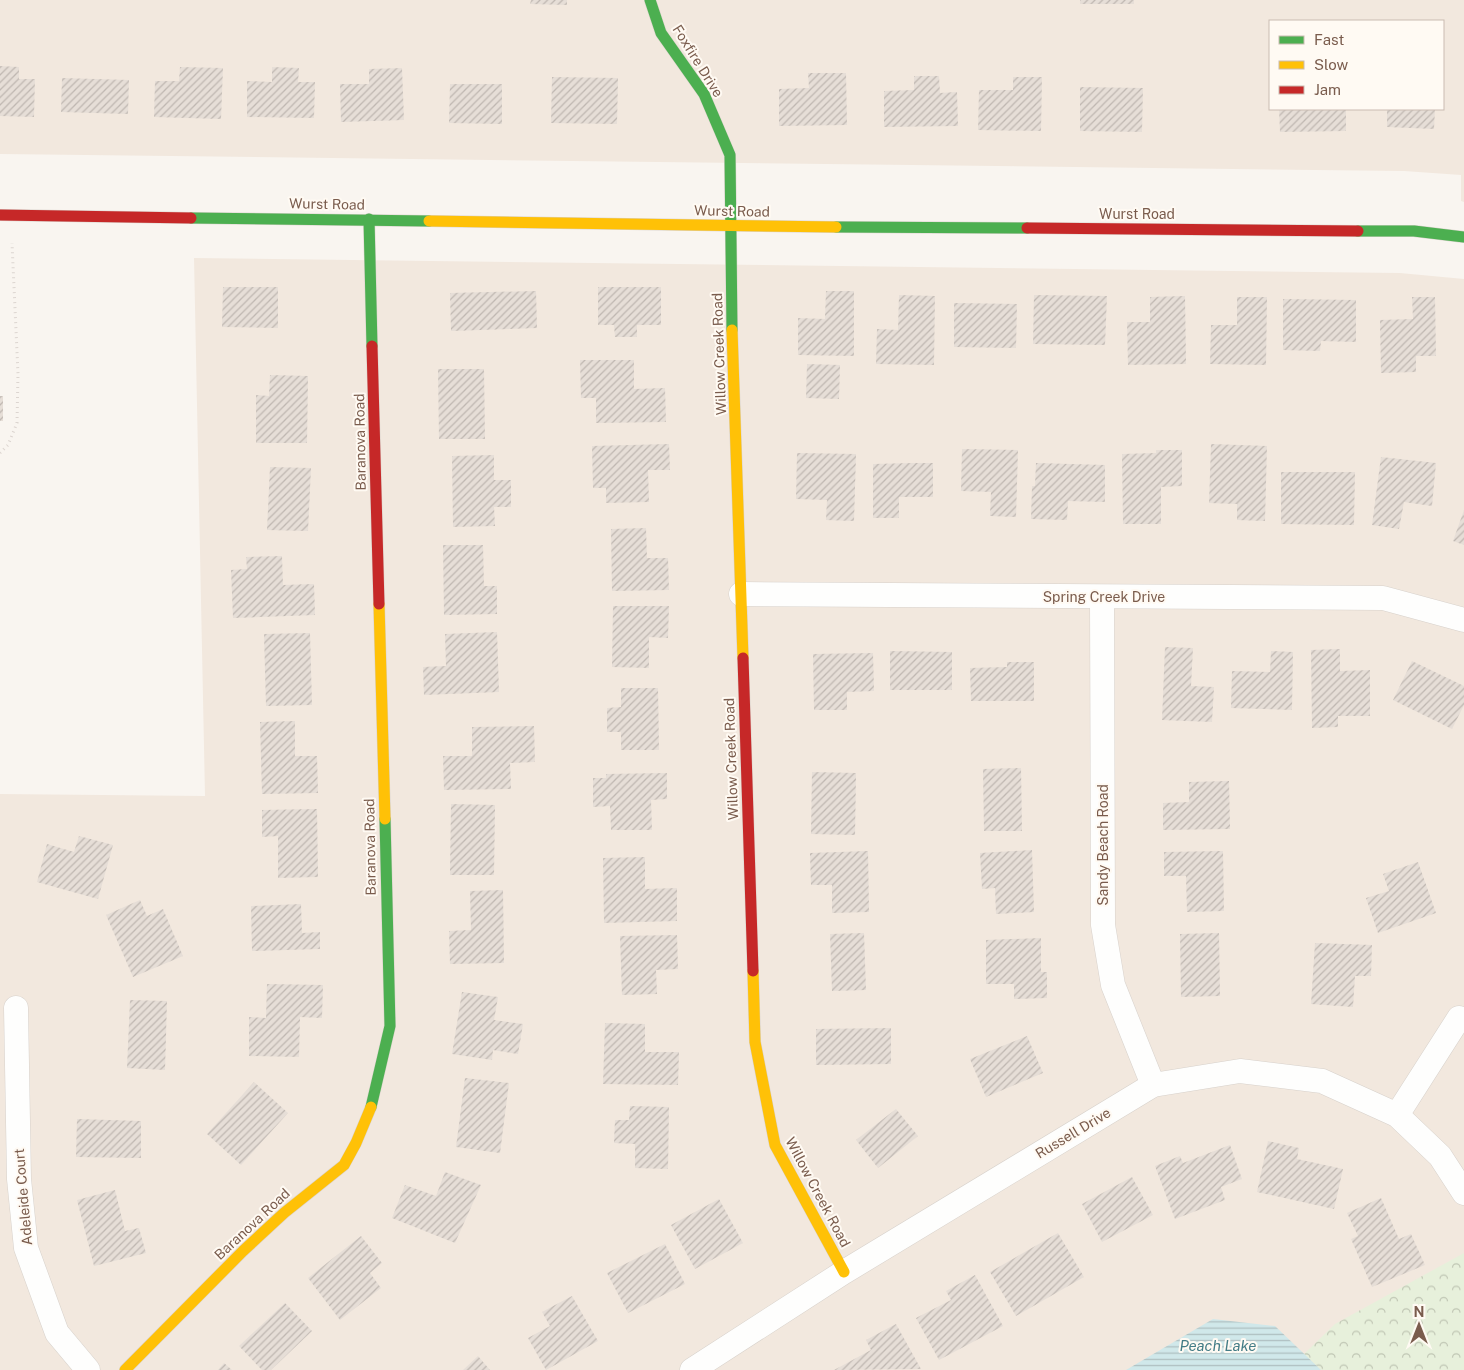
<svg xmlns="http://www.w3.org/2000/svg" width="1464" height="1370" viewBox="0 0 1464 1370" font-family="'Public Sans',sans-serif">
<defs>
<pattern id="park-crowns" width="20" height="18" patternUnits="userSpaceOnUse" patternTransform="scale(1.25)"><rect width="20" height="18" fill="#e7f0db"/><path d="M2 6a3 3 0 1 1 6 0M12 15a3 3 0 1 1 6 0" fill="none" stroke="#c0c6b4"/></pattern>
<pattern id="water-rules" width="6" height="5" patternUnits="userSpaceOnUse" patternTransform="scale(1.25)"><rect width="6" height="5" fill="#d0e8ea"/><path d="M0 2.5h6" fill="none" stroke="#aebfc0"/></pattern>
<pattern id="building-hatch" width="6" height="6" patternUnits="userSpaceOnUse" patternTransform="scale(1.25)"><rect width="6" height="6" fill="#e6ded7"/><path d="M-1 1l2-2M0 6l6-6M5 7l2-2" fill="none" stroke="#bfb7b1"/></pattern>
</defs>
<rect width="100%" height="100%" fill="#f9f5f0"/>
<g fill="#f2e8de" fill-rule="evenodd">
<path d="M0,0h1464v202l-3,-1v-26l-57,-4 -1404,-17zM1270,21h173v88h-173z"/>
<path d="M194,258l1206,15 64,6v1091h-1464v-576l205,2z"/>
</g>
<path fill="url(#park-crowns)" d="M1464,1253v117h-143l-17,-16 31,-30z"/>
<path fill="url(#water-rules)" d="M1213,1319l62,7 46,44h-195z"/>
<g fill="url(#building-hatch)">
<path d="M531,0h36v5l-37,-1z"/>
<rect x="1080" y="0" width="54" height="4"/>
<path d="M0,66l19,1v12h16l-1,38 -34,-1z"/>
<path d="M180,67l43,1 -2,51 -67,-2 1,-36h24z"/>
<path d="M272,67l27,1 -1,14h17l-1,36 -67,-1v-36l25,1z"/>
<path d="M402,68l2,52 -63,2 -1,-38h29v-15z"/>
<path d="M808,73h38l1,52 -68,1v-37l30,-1z"/>
<path d="M914,76h25l1,17 17,-1 1,34 -74,1v-36l30,-1z"/>
<path d="M552,77l66,1 -1,46 -66,-1z"/>
<path d="M1013,77h29l-1,54 -63,-1 1,-40h34z"/>
<path d="M62,78l67,2 -1,34 -67,-2z"/>
<path d="M450,84h52v40l-53,-1z"/>
<path d="M1080,87l63,1 -1,44 -62,-1z"/>
<path d="M1279,109h67v22l-66,1z"/>
<path d="M1387,109h48l-1,20 -47,-2z"/>
<path d="M223,287h55v41l-56,-1z"/>
<path d="M598,287h63v38h-24v12h-22l-1,-12h-16z"/>
<path d="M536,291l1,37 -86,3 -1,-38z"/>
<path d="M826,291h28v65l-56,-1v-37l27,1z"/>
<path d="M899,295l36,1 -1,69 -58,-1 1,-35 21,1z"/>
<path d="M1034,295l73,1 -2,49 -72,-1z"/>
<path d="M1185,296l1,68 -58,1 -1,-43h23v-25z"/>
<path d="M1237,297h30l-1,68 -56,-1 1,-39h26z"/>
<path d="M1412,297h23l1,59h-20v16l-35,1 -1,-53 33,-1z"/>
<path d="M1283,299l73,1v42l-35,-1 -1,10 -37,-1z"/>
<path d="M954,303l63,1 -1,44 -62,-1z"/>
<path d="M580,360h54v29l31,-1 1,34 -70,1v-25h-15z"/>
<path d="M807,364l33,1 -1,34 -33,-1z"/>
<path d="M438,369h46l1,70h-46z"/>
<path d="M270,375l38,1 -1,67h-51v-48l13,1z"/>
<rect x="0" y="396" width="3" height="25"/>
<path d="M669,444l1,26h-22l1,32 -43,1v-15h-13l-1,-42z"/>
<path d="M1211,444l56,2 -2,75 -28,-1v-16l-28,-1z"/>
<path d="M962,449l56,1 -2,67 -26,-1 1,-24 -30,-1z"/>
<path d="M1156,450h26v36l-21,1v37h-38l-1,-70 34,-1z"/>
<path d="M797,453l59,1 -2,67 -28,-1 1,-20 -31,-1z"/>
<path d="M494,455v25h17v27h-17l1,19 -42,1 -1,-71z"/>
<path d="M1381,457l55,6 -4,43 -28,-4 -5,27 -27,-4z"/>
<path d="M912,463h21v34h-34v21h-26v-54z"/>
<path d="M1036,463l69,2v37l-37,-1 -1,19 -36,-1 1,-33h3z"/>
<path d="M270,467l41,1 -3,63 -41,-1z"/>
<path d="M1281,472h74l-1,53 -73,-1z"/>
<path d="M1464,510v35l-11,-4z"/>
<path d="M646,528l1,30h21l1,32 -57,1 -1,-62z"/>
<path d="M443,545h40l1,41h13v28l-53,1z"/>
<path d="M282,556l1,29 31,-1 1,31 -82,3 -2,-48 16,-1 -1,-12z"/>
<path d="M613,606h56l-1,32 -19,-1v31l-37,-1z"/>
<path d="M497,632l2,60 -75,3 -1,-28 23,-1 -1,-32z"/>
<path d="M310,633l2,72 -46,1 -2,-72z"/>
<path d="M1165,647l28,1 -2,38 23,1 -2,35 -50,-2z"/>
<path d="M1340,649v22l30,-1v46h-32v11l-26,1 -1,-78z"/>
<path d="M890,651l62,1v38h-62z"/>
<path d="M1271,651l22,1 -1,58 -61,-2 1,-37 38,1z"/>
<path d="M873,653l1,38 -27,1v18h-33l-1,-56z"/>
<path d="M1412,661l52,25v19l-12,24 -59,-29z"/>
<path d="M1007,662h27v39h-63l-1,-33 37,-1z"/>
<path d="M621,688h37l1,62h-38v-18h-14v-24l14,-1z"/>
<path d="M295,721v35h22l1,37 -56,1 -2,-72z"/>
<path d="M534,726l1,36 -25,1 1,26 -67,1 -1,-34h29v-29z"/>
<path d="M1021,768l1,63h-38l-1,-62z"/>
<path d="M812,772l44,1 -1,62 -44,-1z"/>
<path d="M667,773v26l-16,1 1,30h-41l-1,-24 -17,1v-29h13v-4z"/>
<path d="M1229,781l1,48 -67,1v-27l26,-1v-20z"/>
<path d="M451,804l44,1 -1,70h-44z"/>
<path d="M317,809l1,68 -40,1v-42l-16,1v-27z"/>
<path d="M79,836l34,9 -15,54 -61,-17 10,-38 27,8z"/>
<path d="M1032,850l2,62 -38,2 -1,-26 -13,1 -2,-36z"/>
<path d="M868,851l1,61 -37,1v-28h-21l-1,-32z"/>
<path d="M1223,851l1,60 -37,1 -1,-36h-22v-24z"/>
<path d="M645,857v32l32,-1v33l-73,2 -1,-65z"/>
<path d="M1418,862l18,51 -58,20 -12,-35 23,-7 -6,-17z"/>
<path d="M503,890l1,73 -54,1 -1,-33 22,-1 -1,-39z"/>
<path d="M140,900l7,16 16,-7 20,47 -50,21 -27,-62z"/>
<path d="M301,904l1,29 18,-1v17l-68,2 -1,-45z"/>
<path d="M864,933l2,57 -34,1 -2,-57z"/>
<path d="M1219,933l1,63 -39,1 -1,-63z"/>
<path d="M677,935l1,34 -22,1 1,24 -35,1 -2,-59z"/>
<path d="M1041,938v34h6v26l-33,1v-15h-28v-44z"/>
<path d="M1315,943l57,2 -1,31h-16l-2,31 -42,-3z"/>
<path d="M267,984l56,1 -1,33 -22,-1 -1,40 -50,-1v-39l17,1z"/>
<path d="M462,992l36,5 -4,23 29,4 -5,30 -25,-4 -1,10 -40,-6z"/>
<path d="M130,1000l37,1 -2,69 -38,-2z"/>
<path d="M605,1023l40,1v28h34l-1,33 -75,-1z"/>
<path d="M891,1028v36l-75,1v-36z"/>
<path d="M1027,1036l16,37 -57,24 -16,-38z"/>
<path d="M465,1078l44,5 -9,70 -44,-6z"/>
<path d="M254,1082l34,31 -47,52 -34,-31z"/>
<path d="M630,1106l39,1 -1,62 -33,-1v-24l-21,-1 1,-23h14z"/>
<path d="M896,1109l22,27 -40,32 -22,-28z"/>
<path d="M77,1119l64,2v37l-65,-1z"/>
<path d="M1268,1141l31,7 -2,11 46,10 -9,40 -77,-17z"/>
<path d="M1230,1145l12,34 -21,8 4,13 -50,19 -20,-53 25,-10 3,7z"/>
<path d="M445,1172l36,13 -26,58 -63,-25 13,-33 31,11z"/>
<path d="M1132,1177l21,38 -51,27 -20,-38z"/>
<path d="M115,1190l10,41 14,-3 7,25 -52,13 -17,-66z"/>
<path d="M1381,1198l18,41 12,-5 14,31 -53,22 -21,-48 7,-3 -11,-23z"/>
<path d="M719,1199l24,44 -48,26 -24,-44z"/>
<path d="M1058,1233l26,44 -68,39 -26,-44z"/>
<path d="M361,1236l21,27 -12,10 11,15 -41,32 -32,-42z"/>
<path d="M665,1244l20,40 -57,29 -21,-40z"/>
<path d="M975,1275l28,51 -64,34 -23,-42 35,-18 -5,-9z"/>
<path d="M572,1296l26,45 -52,29 -18,-32 22,-12 -8,-14z"/>
<path d="M285,1303l27,28 -41,39h-9l-23,-24z"/>
<path d="M896,1324l25,45 -87,1 37,-20 -5,-10z"/>
<path d="M478,1356l12,14h-27z"/>
<path d="M224,1363l8,7h-14z"/>
</g>
<g fill="none" stroke-linecap="round" stroke-linejoin="round">
<defs>
<g id="street">
<path d="M741,594l642,4 81,22"/>
<path d="M1102,597l1,328 10,60 40,100"/>
<path d="M16,1008l3,171 7,69 31,85 31,37"/>
<path d="M1397,1115l62,-97"/>
<path d="M692,1370l152,-98 309,-187 87,-14 82,10 75,34 43,41 24,37"/>
</g>
<g id="fast">
<path d="M650,0l11,33 43,61 26,61 2,175"/>
<path d="M191,218l238,3"/>
<path d="M369,219l3,127"/>
<path d="M836,227l191,1"/>
<path d="M1358,231h56l50,6"/>
<path d="M371,1107l19,-81 -5,-207"/>
</g>
<g id="slow">
<path d="M429,221l407,6"/>
<path d="M732,330l11,328"/>
<path d="M379,604l6,215"/>
<path d="M753,971l2,71 20,103 69,127"/>
<path d="M125,1370l118,-119 41,-38 60,-48 12,-22 15,-36"/>
</g>
<g id="jam">
<path d="M0,215l191,3"/>
<path d="M1027,228l331,3"/>
<path d="M372,346l7,258"/>
<path d="M743,658l10,313"/>
</g>
</defs>
<use href="#street" stroke="#d7d1cb" stroke-width="25"/>
<use href="#fast" stroke="#d9d2cb" stroke-width="12"/>
<use href="#slow" stroke="#d9d2cb" stroke-width="12"/>
<use href="#jam" stroke="#d9d2cb" stroke-width="12"/>
<path stroke="#dcd5d0" stroke-width="3" stroke-dasharray="1 4" stroke-linecap="butt" d="M0,453l8,-8 9,-22 1,-49 -6,-131"/>
<use href="#street" stroke="#fefefd" stroke-width="24"/>
<use href="#fast" stroke="#4caf50" stroke-width="11"/>
<use href="#slow" stroke="#ffc107" stroke-width="11"/>
<use href="#jam" stroke="#c62828" stroke-width="11"/>
</g>
<g text-anchor="middle" dominant-baseline="central" stroke-width="4" stroke-linejoin="round" paint-order="stroke">
<g font-size="14" fill="#7a5c4d" stroke="#fffaf3">
<text transform="translate(698 61) rotate(58)">Foxfire Drive</text>
<text transform="translate(327 204) rotate(1)">Wurst Road</text>
<text transform="translate(732 211) rotate(1)">Wurst Road</text>
<text x="1137" y="214">Wurst Road</text>
<text transform="translate(719 354) rotate(-92)">Willow Creek Road</text>
<text transform="translate(360 442) rotate(-91)">Baranova Road</text>
<text x="1104" y="597">Spring Creek Drive</text>
<text transform="translate(731 759) rotate(-92)">Willow Creek Road</text>
<text transform="translate(1103 845) rotate(-90)">Sandy Beach Road</text>
<text transform="translate(370 847) rotate(-91)">Baranova Road</text>
<text transform="translate(1073 1133) rotate(-31)">Russell Drive</text>
<text transform="translate(818 1192) rotate(62)">Willow Creek Road</text>
<text transform="translate(23 1197) rotate(-95)">Adeleide Court</text>
<text transform="translate(252 1224) rotate(-43)">Baranova Road</text>
</g>
<g font-size="15" font-style="italic" fill="#437c86" stroke="#fffaf3">
<text x="1218" y="1345">Peach Lake</text>
</g>
</g>
<rect x="1269" y="20" width="175" height="90" fill="#fffaf3" stroke="#cabbb1"/>
<rect x="1279" y="36" width="25" height="8" fill="#4caf50" stroke="#cabbb1"/>
<text x="1314" y="45" font-size="15" fill="#7a5c4d">Fast</text>
<rect x="1279" y="61" width="25" height="8" fill="#ffc107" stroke="#cabbb1"/>
<text x="1314" y="70" font-size="15" fill="#7a5c4d">Slow</text>
<rect x="1279" y="86" width="25" height="8" fill="#c62828" stroke="#cabbb1"/>
<text x="1314" y="95" font-size="15" fill="#7a5c4d">Jam</text>
<g transform="translate(1419 1325)" stroke="#fffaf3" stroke-width="4" paint-order="stroke">
<path d="M0-4L9 19L0 12L-9 19Z" fill="#7a5c4d"/>
<text y="-8" font-size="14" font-weight="bold" text-anchor="middle" fill="#7a5c4d">N</text>
</g>
</svg>
